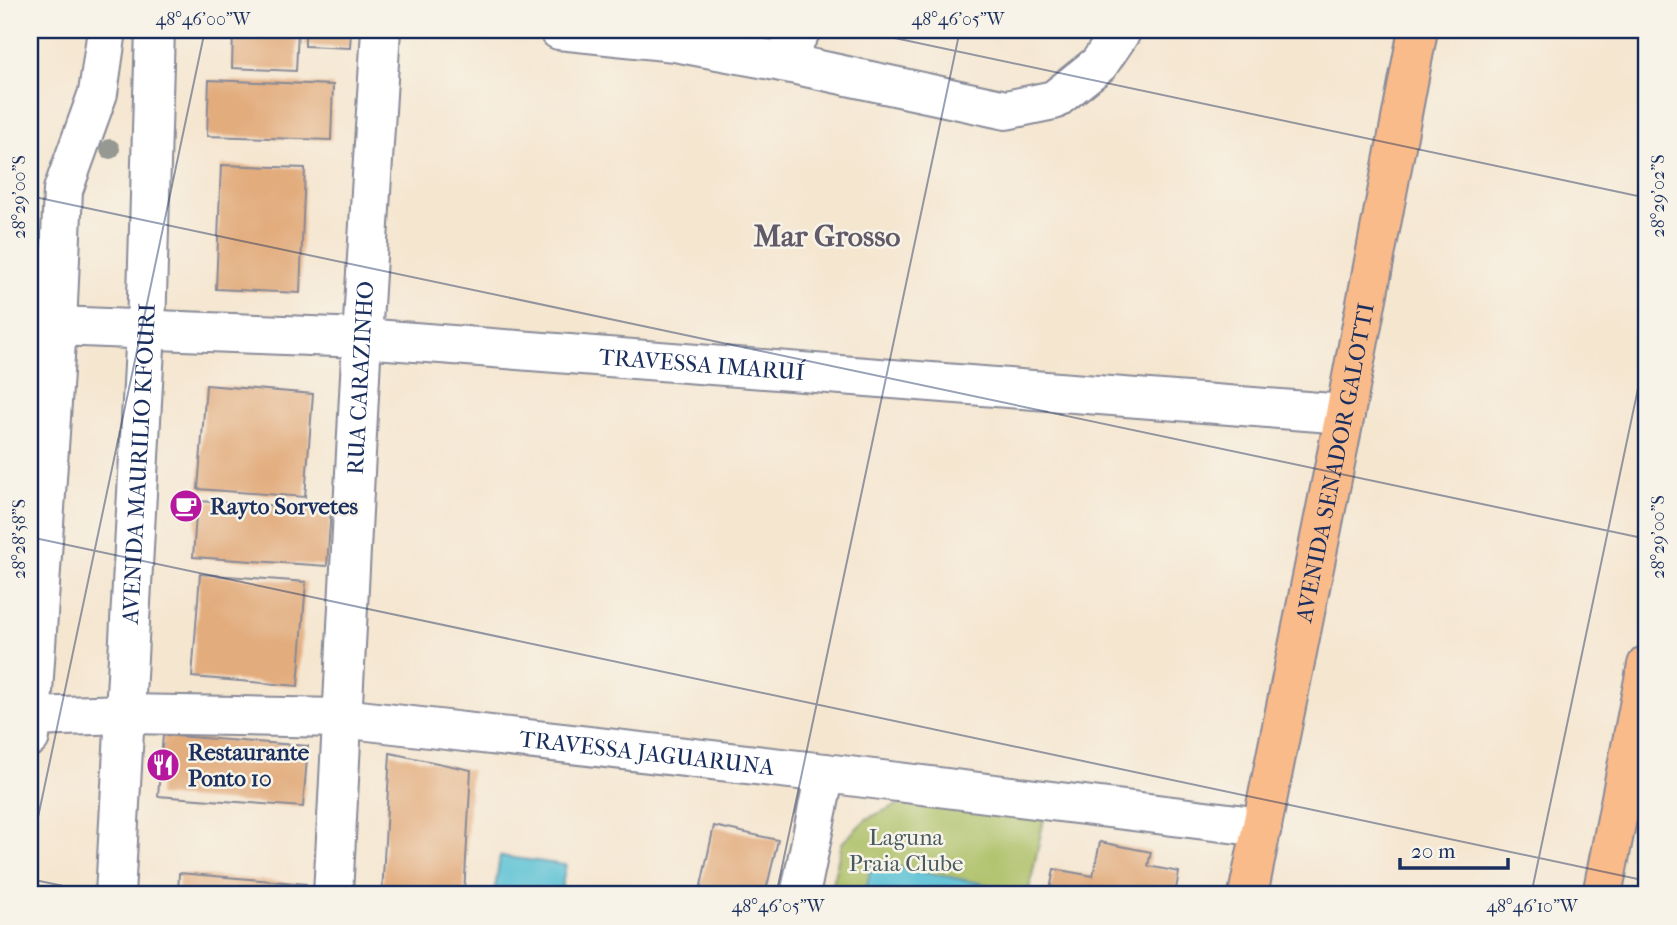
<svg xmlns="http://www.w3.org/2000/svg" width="1677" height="925" viewBox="0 0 1677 925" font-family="'IM FELL French Canon',serif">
<rect width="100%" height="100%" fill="#f7f3e8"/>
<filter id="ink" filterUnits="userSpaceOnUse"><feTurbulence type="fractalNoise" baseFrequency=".0143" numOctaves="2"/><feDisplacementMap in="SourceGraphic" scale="14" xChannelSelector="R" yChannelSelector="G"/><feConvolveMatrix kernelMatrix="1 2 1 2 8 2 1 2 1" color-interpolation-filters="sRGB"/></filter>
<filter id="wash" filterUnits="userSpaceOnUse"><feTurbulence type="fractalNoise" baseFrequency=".00686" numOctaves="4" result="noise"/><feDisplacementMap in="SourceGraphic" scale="28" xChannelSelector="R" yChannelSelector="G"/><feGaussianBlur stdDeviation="1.57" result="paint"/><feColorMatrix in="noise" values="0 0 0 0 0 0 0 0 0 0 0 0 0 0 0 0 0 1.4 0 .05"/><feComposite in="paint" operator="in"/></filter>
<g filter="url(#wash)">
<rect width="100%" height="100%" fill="#f5e6d0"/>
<path fill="#a9bd61" stroke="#627660" stroke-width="2" d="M899,804l145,15 -16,76h-198l12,-52 24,-24z"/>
<g fill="#57c0d4" stroke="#397899" stroke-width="2">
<path d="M500,856l66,9 -6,30h-66z"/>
<path d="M872,862l128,25 -2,8h-133z"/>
</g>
<g id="blocks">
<g fill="#e2ac7d">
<path d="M233,30h65l-2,41 -64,-3z"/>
<path d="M305,30h46l-1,18 -45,-2z"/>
<path d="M209,80l124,5 -2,55 -124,-4z"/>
<path d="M221,165l84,3 -5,125 -84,-4z"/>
<path d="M206,385l107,9 -8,103 -107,-8z"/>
<path d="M197,501l134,8 -4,57 -134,-9z"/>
<path d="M200,574l106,8 -8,104 -106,-9z"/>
<path d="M163,735l145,11 -5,61 -145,-11z"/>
<path d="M390,753l81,17 -7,125h-82z"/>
<path d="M714,826l64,14 -13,55h-66z"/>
<path d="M1100,842l51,10 -3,14 31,6 -4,23h-126l5,-26 39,7z"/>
<path d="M179,873l127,11v11h-128z"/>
</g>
</g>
</g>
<g filter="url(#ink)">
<use href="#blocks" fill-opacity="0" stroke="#888a97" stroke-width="2"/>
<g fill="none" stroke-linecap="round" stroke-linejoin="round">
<defs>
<g id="minor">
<path d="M559,30l116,12 107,20 224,48 48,-10 45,-36 23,-34"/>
<path d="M782,62l19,-32"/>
<path id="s1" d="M57,326l305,12 983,76"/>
<path id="s2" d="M31,717l95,-3 216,4 483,55 437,54"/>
<path d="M30,737l27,-411 6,-136 35,-97 9,-63"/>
<path id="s3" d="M115,895l31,-566 9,-299"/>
<path id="s4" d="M333,895l29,-557 19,-308"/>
<path d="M800,895l25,-122"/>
</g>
<g id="major">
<path id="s5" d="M1248,895l97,-481 73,-384"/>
<path d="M1602,895l45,-230"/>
</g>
</defs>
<use href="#minor" stroke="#888a97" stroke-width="42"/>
<use href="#major" stroke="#888a97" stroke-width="42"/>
<use href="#minor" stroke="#fff" stroke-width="38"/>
<use href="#major" stroke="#fabb8b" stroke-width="38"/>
</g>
<circle fill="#959992" cx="110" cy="149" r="10"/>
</g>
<path fill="none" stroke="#1b2f5e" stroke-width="2" stroke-opacity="0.45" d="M857,30l790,168M30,196l1617,343M30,537l1617,344M30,855l175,-825M30,879l77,16M776,895l184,-865M1531,895l116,-549"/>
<defs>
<symbol id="cafe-disc" viewBox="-11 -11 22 22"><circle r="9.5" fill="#b5179e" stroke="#f7f3e8"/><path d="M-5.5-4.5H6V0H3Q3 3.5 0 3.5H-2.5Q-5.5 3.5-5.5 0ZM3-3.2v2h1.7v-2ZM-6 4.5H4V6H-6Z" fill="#fff"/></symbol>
<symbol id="restaurant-disc" viewBox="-11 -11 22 22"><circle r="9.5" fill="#b5179e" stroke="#f7f3e8"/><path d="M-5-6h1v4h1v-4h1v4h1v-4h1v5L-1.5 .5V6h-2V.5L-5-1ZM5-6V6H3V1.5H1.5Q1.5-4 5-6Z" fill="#fff"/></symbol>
</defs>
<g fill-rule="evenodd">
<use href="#cafe-disc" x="167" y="487" width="38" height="38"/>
<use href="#restaurant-disc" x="144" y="746" width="38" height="38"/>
</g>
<g text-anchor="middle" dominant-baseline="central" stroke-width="5" stroke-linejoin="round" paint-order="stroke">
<g font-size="23" fill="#1b2f5e" stroke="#f7f3e8">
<text stroke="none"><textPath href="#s1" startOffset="646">TRAVESSA IMARUÍ</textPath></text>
<text stroke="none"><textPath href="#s4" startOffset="518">RUA CARAZINHO</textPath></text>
<text stroke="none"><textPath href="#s3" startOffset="432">AVENIDA MAURILIO KFOURI</textPath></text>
<text stroke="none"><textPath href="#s5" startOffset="441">AVENIDA SENADOR GALOTTI</textPath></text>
<text stroke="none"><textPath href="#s2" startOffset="618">TRAVESSA JAGUARUNA</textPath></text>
</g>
<g font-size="23" font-weight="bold" fill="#1b2f5e" stroke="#f7f3e8" text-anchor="start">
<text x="210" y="506">Rayto Sorvetes</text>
<text x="188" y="752">Restaurante<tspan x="188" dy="26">Ponto 10</tspan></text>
</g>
<g font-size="23" fill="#465a5f" stroke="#f7f3e8">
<text x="906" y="837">Laguna<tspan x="906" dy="26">Praia Clube</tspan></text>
</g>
<g font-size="30" font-weight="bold" fill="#615b69" stroke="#f7f3e8">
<text x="827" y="236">Mar Grosso</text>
</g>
</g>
<rect width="1677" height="925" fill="none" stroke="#f7f3e8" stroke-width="77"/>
<path d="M1400 858v10h108v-10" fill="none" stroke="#1b2f5e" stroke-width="3.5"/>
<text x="1411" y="858" font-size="21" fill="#1b2f5e" stroke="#f7f3e8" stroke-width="5" paint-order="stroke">20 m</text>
<rect x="38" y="38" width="1600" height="848" fill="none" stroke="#1b2f5e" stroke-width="2.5"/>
<g font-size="18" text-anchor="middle" fill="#1b2f5e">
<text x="203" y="25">48°46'00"W</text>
<text x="958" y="25">48°46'05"W</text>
<text transform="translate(1658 196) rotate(-90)" y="6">28°29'02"S</text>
<text transform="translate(19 197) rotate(-90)" y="6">28°29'00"S</text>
<text transform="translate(1658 537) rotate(-90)" y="6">28°29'00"S</text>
<text transform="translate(19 539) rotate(-90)" y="6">28°28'58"S</text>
<text x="778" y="912">48°46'05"W</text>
<text x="1532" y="912">48°46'10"W</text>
</g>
</svg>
